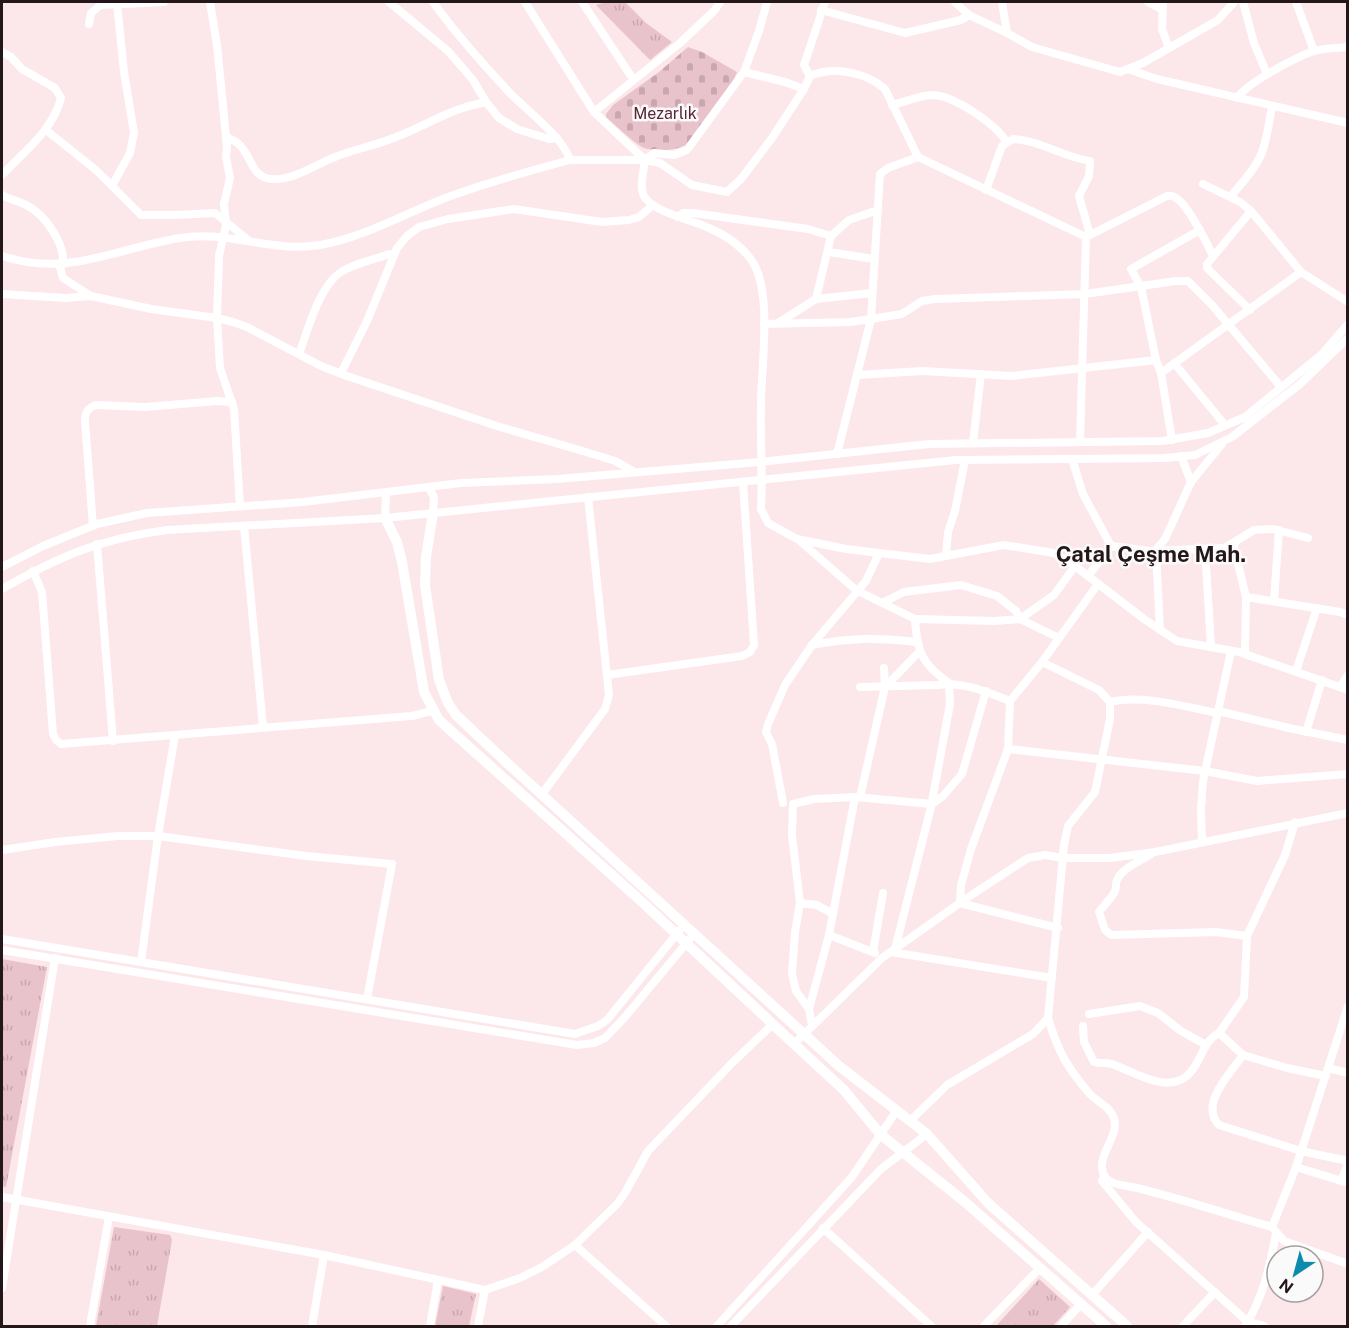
<svg xmlns="http://www.w3.org/2000/svg" width="1349" height="1328" viewBox="0 0 1349 1328" font-family="'Public Sans',sans-serif">
<defs>
<pattern id="grass-tufts" width="24" height="20" patternUnits="userSpaceOnUse" patternTransform="scale(1.5)"><rect width="24" height="20" fill="#e9c3cc"/><path d="M3 7l-1-3M5 7V3M7 7l1-3M15 17l-1-3M17 17v-4M19 17l1-3" fill="none" stroke="#c8a7af"/></pattern>
<pattern id="cemetery-stones" width="16" height="16" patternUnits="userSpaceOnUse" patternTransform="scale(1.5)"><rect width="16" height="16" fill="#e9c3cc"/><path d="M2 7V4a2 2 0 0 1 4 0v3zM10 15v-3a2 2 0 0 1 4 0v3z" fill="#c8a7af"/></pattern>
</defs>
<rect width="100%" height="100%" fill="#fce7eb"/>
<g fill="url(#grass-tufts)">
<path d="M606,2h19l21,21 26,19 -22,18 -54,-55z"/>
<path d="M2,959l45,8 -41,220 -4,-1z"/>
<path d="M114,1227l56,8 2,5 -15,86h-61z"/>
<path d="M1039,1279l31,28 -17,19h-57z"/>
<path d="M443,1286l33,8 -7,32h-34z"/>
</g>
<path fill="url(#cemetery-stones)" d="M688,47l14,5 35,20 -4,9 -47,64c-12,6 -30,7 -42,3 -9,-4 -30,-24 -38,-31v-3l7,-9 46,-33z"/>
<g fill="none" stroke-linecap="round" stroke-linejoin="round">
<g stroke="#fff" stroke-width="8">
<path d="M210,2l7,43 10,102 -1,10 4,21 -6,26 2,21 -7,31 -2,62 3,50 14,41 6,97"/>
<path d="M389,2l59,49 25,29 13,22 13,16 18,11 32,10 8,-1"/>
<path d="M433,2c22,31 49,61 75,89 17,18 56,47 62,69h75"/>
<path d="M525,2l69,110"/>
<path d="M582,2l51,77"/>
<path d="M720,2l-5,8 -35,33 -86,69 51,48c-1,10 -6,27 -1,36 8,16 49,24 65,32 16,7 33,18 43,33 21,31 9,106 9,144 -1,35 2,69 0,104l7,14 29,16 49,10 84,10 74,-14 50,8 21,13 69,53 33,22 62,11 109,38"/>
<path d="M767,2l-8,29 -15,41 -57,78 -13,5 -20,-2 -9,7 15,3 32,22 35,7 14,-13 31,-41 32,-49 6,-13c23,-10 56,-4 75,13l33,68"/>
<path d="M955,2l14,13 38,18 25,14 88,25 23,-9 75,-43 16,-18"/>
<path d="M1002,2l5,31"/>
<path d="M1148,2l13,7"/>
<path d="M1163,2l-1,27 7,19"/>
<path d="M1243,2l11,41 13,31"/>
<path d="M1296,2l18,49"/>
<path d="M821,10l84,23 56,-13 8,-5"/>
<path d="M89,24l2,-11 10,-8 63,-3"/>
<path d="M2,52l9,5 11,12 33,19 6,10c-8,32 -37,54 -59,77"/>
<path d="M1128,69l29,10 191,44"/>
<path d="M744,72l41,10 19,7"/>
<path d="M810,76l-6,-11 21,-63"/>
<path d="M1237,98c10,-15 59,-41 77,-47 10,-3 23,-3 34,-4"/>
<path d="M892,105c13,-3 28,-10 41,-10 22,1 62,29 73,46"/>
<path d="M46,130l50,40 45,45h33l41,-2 32,26"/>
<path d="M226,137c26,8 21,35 40,41 23,6 48,-13 69,-21 20,-8 42,-12 61,-20 34,-13 52,-28 90,-35"/>
<path d="M1203,184l37,18 11,9 50,61 47,30"/>
<path d="M112,186l18,-33 4,-20 -10,-61 -7,-69"/>
<path d="M986,190l16,-44 11,-7c26,1 50,18 77,22l-1,15 -10,20 11,39"/>
<path d="M2,195c8,5 18,6 26,11 18,10 37,38 35,58"/>
<path d="M1231,196c10,-12 22,-24 29,-39 7,-15 9,-34 12,-51"/>
<path d="M678,217l5,-4h10l115,16 23,7"/>
<path d="M1086,237l81,-41c4,0 6,-1 9,2 12,7 31,45 37,58"/>
<path d="M829,252l45,7"/>
<path d="M2,256c67,22 114,-8 178,-18 47,-8 93,15 140,7 43,-7 88,-33 128,-48 40,-15 81,-26 122,-37"/>
<path d="M59,264l4,14 28,18"/>
<path d="M2,294l63,4 26,-2 60,13 66,9 16,4 14,5 74,39 26,10 150,50 89,26 29,9 18,10"/>
<path d="M816,299l56,-6"/>
<path d="M1250,310l-43,-42v-4l44,-53"/>
<path d="M778,323l38,-24 15,-63 18,-16 29,-10"/>
<path d="M764,324l86,-2 21,-3 31,-5 20,-13 13,-2 150,-5 91,-13h12l24,24 69,82"/>
<path d="M299,354c9,-24 20,-68 42,-82 14,-9 32,-12 48,-18l4,1"/>
<path d="M1156,360l-15,-73 -10,-18 69,-39"/>
<path d="M1174,363l51,62"/>
<path d="M341,373l26,-52 30,-73 10,-12 12,-9 29,-8 66,-10 88,13 27,-2 10,-3 14,-12"/>
<path d="M857,375l65,-4 90,5 144,-16 5,13"/>
<path d="M1172,440l-11,-67 140,-101"/>
<path d="M1080,442l6,-205"/>
<path d="M973,443l8,-69"/>
<path d="M837,454l34,-135 9,-145 8,-6 30,-11 168,80"/>
<path d="M1181,456l10,26"/>
<path d="M1072,459l11,35 28,52"/>
<path d="M428,487l6,10 -1,16"/>
<path d="M385,518l1,-25"/>
<path d="M93,526l-8,-105c0,-9 3,-13 11,-16l49,2 72,-6 15,1"/>
<path d="M244,526l19,201"/>
<path d="M800,541l56,49 59,29c2,33 7,45 34,64"/>
<path d="M1233,543l13,54 -1,57"/>
<path d="M97,544l16,197"/>
<path d="M1205,549l6,98"/>
<path d="M946,556l2,-24 7,-21 10,-51"/>
<path d="M2,567l41,-21 54,-22 50,-11 156,-11 158,-19 96,-4 203,-17 169,-18 234,-3 45,-8 37,-16 77,-63 26,-30"/>
<path d="M33,571l9,21 11,142 3,6 5,4 351,-28 20,-5"/>
<path d="M1088,576l23,-30 38,5 76,-3 29,-18 19,-1 35,9"/>
<path d="M2,589c58,-33 97,-50 165,-59l218,-12 571,-58 209,-2 30,-3 37,-18 68,-53 48,-46"/>
<path d="M1246,597l94,15 8,3"/>
<path d="M1274,601l5,-71"/>
<path d="M882,603l22,-11 57,-7 36,11 19,15 4,8 34,-24 21,-29"/>
<path d="M915,619l79,2 26,-2 39,19"/>
<path d="M1160,630l-4,-80 9,-11 26,-57 31,-38"/>
<path d="M812,645c38,-7 65,-8 104,-3"/>
<path d="M1296,671l21,-63"/>
<path d="M607,675l135,-19 8,-4 4,-7 -11,-163"/>
<path d="M860,687l77,-2c25,-4 50,7 73,16l-2,48 -37,100 -10,36 -1,18 98,25"/>
<path d="M885,687l34,-35"/>
<path d="M1340,687l8,-12"/>
<path d="M1010,701l32,-39 56,-78"/>
<path d="M1110,702c32,-8 75,5 108,11"/>
<path d="M1218,711l71,17 59,12"/>
<path d="M1306,732l16,-52"/>
<path d="M1008,749l197,22 52,10 91,-7"/>
<path d="M542,794l63,-85 4,-14 -21,-198"/>
<path d="M860,797l25,-110 -1,-19"/>
<path d="M783,803l-11,-59 -6,-12 2,-8 17,-39 27,-40 54,-64 13,-28"/>
<path d="M1202,842l-1,-33 2,-28 28,-130"/>
<path d="M2,850l53,-8 63,-6h40l148,20 86,8 -25,135"/>
<path d="M1151,854c-10,7 -29,14 -34,26 -2,4 0,9 -3,13 -4,7 -10,12 -15,19l6,18 6,5 105,-3 31,4"/>
<path d="M800,903l17,2 16,9"/>
<path d="M829,935l46,18"/>
<path d="M2,939l573,95 23,-8 9,-6 77,-95"/>
<path d="M895,949l36,-142 19,-103 -1,-21"/>
<path d="M2,950l575,95 17,-2 11,-5 20,-21 69,-83"/>
<path d="M873,952l10,-59"/>
<path d="M891,952l161,26"/>
<path d="M141,962l17,-126 17,-101"/>
<path d="M809,1009l-13,-18 -4,-17 3,-42 5,-29 -8,-68 1,-31 21,-5 41,-2 77,7 11,-8 19,-22 24,-83"/>
<path d="M1089,1014l51,-8 18,7 23,18 25,14"/>
<path d="M1048,1018c10,33 18,48 41,75 7,8 18,12 23,21 12,20 -18,41 -8,61 5,11 22,10 33,13 45,11 90,26 135,39l12,14 64,23"/>
<path d="M812,1025l-3,-16 20,-74 26,-138"/>
<path d="M1083,1026l1,16 10,20c6,2 11,0 18,2 25,9 63,36 83,2 8,-12 10,-26 24,-33l24,22 44,13 39,8"/>
<path d="M1219,1033l25,-36 3,-61 38,-81 10,-33"/>
<path d="M794,1044l88,-86 82,-58 64,-42 17,-3 17,3h48l45,-6 193,-39"/>
<path d="M1243,1055c-13,19 -44,49 -24,70l82,26 47,10"/>
<path d="M1328,1068l20,5"/>
<path d="M910,1121l37,-36 86,-51 15,-16 16,-173 4,-19 27,-34 15,-73v-17l-11,-12 -57,-28"/>
<path d="M1296,1167l52,16"/>
<path d="M1104,1176l-2,5 34,41 112,100 16,4"/>
<path d="M1341,1181l7,-17"/>
<path d="M2,1197l322,58 161,35 35,-12 22,-11 33,-22 42,-41 8,-11 23,-42 84,-88 41,-39"/>
<path d="M1272,1227l24,-60 52,-161"/>
<path d="M823,1228l108,98"/>
<path d="M575,1245l91,81"/>
<path d="M2,1288l53,-330"/>
<path d="M1092,1295l56,-63"/>
<path d="M90,1326l19,-109"/>
<path d="M312,1326l12,-71"/>
<path d="M430,1326l8,-46"/>
<path d="M478,1326l7,-36"/>
<path d="M717,1326l135,-149 45,-67"/>
<path d="M731,1326l150,-157 46,-35"/>
<path d="M984,1326l56,-58"/>
<path d="M1061,1326l20,-22"/>
<path d="M1183,1326l32,-34"/>
<path d="M1245,1326c18,-28 25,-60 31,-93"/>
</g>
<g stroke="#fff" stroke-width="10">
<path d="M433,513l-7,44 -1,28 14,95 9,23 8,12 50,47 333,304 88,68 61,69 139,123"/>
<path d="M385,518l12,24 5,20 22,130 15,28 202,181 153,143 50,46 36,44 85,68 141,124"/>
</g>
</g>
<g text-anchor="middle" dominant-baseline="central" stroke-width="5" stroke-linejoin="round" paint-order="stroke">
<g font-size="16" fill="#592536" stroke="#fafafa">
<text x="665" y="113">Mezarlık</text>
</g>
<g font-size="22" font-weight="bold" fill="#23171a" stroke="#fafafa">
<text x="1151" y="554">Çatal Çeşme Mah.</text>
</g>
</g>
<rect width="1349" height="1328" fill="none" stroke="#23171a" stroke-width="6"/>
<g transform="translate(1295 1274) rotate(216)"><circle r="28" fill="#fafafa" stroke="#a49fa0" stroke-width="1.5"/>
<path d="M0-4.5L10 22L0 15L-10 22Z" fill="#0d8bad"/>
<text y="-9" font-size="16" font-weight="bold" text-anchor="middle" fill="#23171a">N</text>
</g>
</svg>
